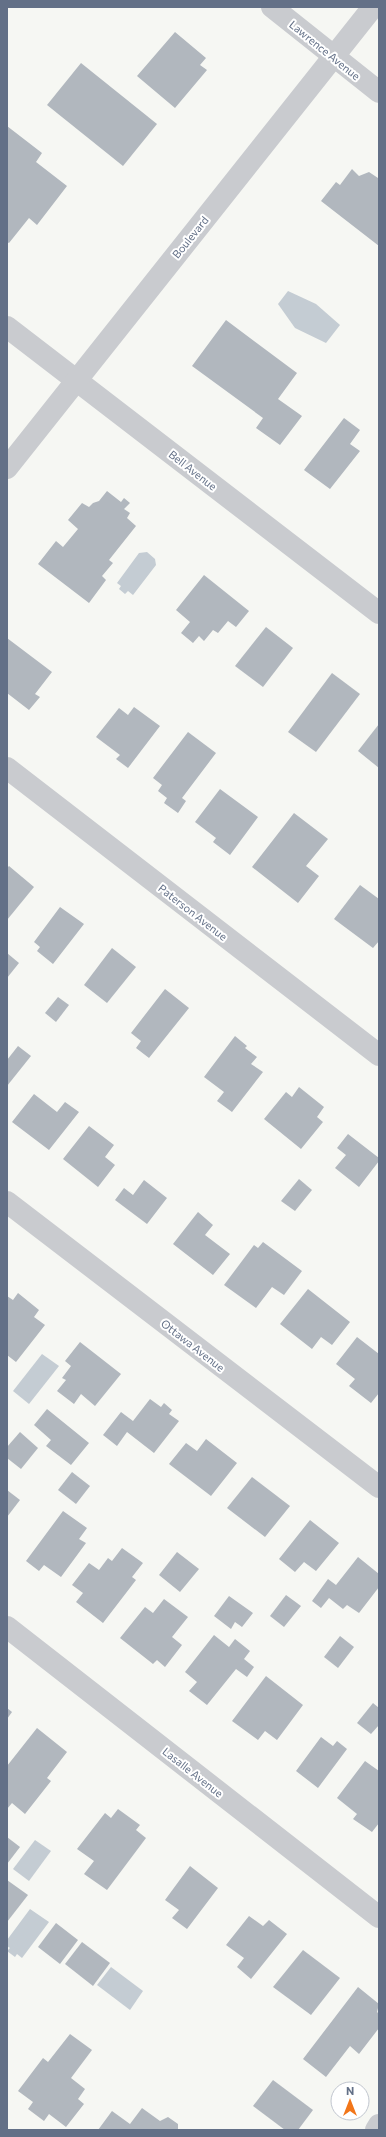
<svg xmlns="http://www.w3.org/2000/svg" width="386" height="2137" viewBox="0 0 386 2137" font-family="Commissioner,sans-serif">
<rect width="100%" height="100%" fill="#f6f7f3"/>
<g fill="#c4ccd3">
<path d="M288,291l28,13 24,21 -14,18 -31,-15 -17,-24z"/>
<path d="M147,552l8,7 1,6 -23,30 -5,-4 -3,3 -6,-5 2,-3 -4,-3 22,-30z"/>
<path d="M42,1354l17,12 -30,38 -16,-13z"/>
<path d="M35,1840l16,11 -22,30 -16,-12z"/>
<path d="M30,1909l19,13 -27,36 -5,-4 -2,3 -8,-6 3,-3 -3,-2v-6z"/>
<path d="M111,1967l32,24 -13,19 -33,-25z"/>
</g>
<g fill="#b1b7be">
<path d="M175,32l31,26 -6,7 7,5 -32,38 -38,-32z"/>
<path d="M81,63l76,61 -34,42 -76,-61z"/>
<path d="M7,126l35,27 -6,9 31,24 -30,39 -8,-7 -20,25 -2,-1z"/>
<path d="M352,169l7,7 10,-4 9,6 1,68 -58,-45 15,-19 4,3z"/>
<path d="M226,320l71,53 -19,26 24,17 -22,29 -24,-17 7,-10 -71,-52z"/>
<path d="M344,418l16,12 -10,14 10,7 -30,38 -26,-19z"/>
<path d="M107,491l14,11 3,-4 6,5 -6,6 6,4 -3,5 9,8 -27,34 4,3 -11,13 4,4 -17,23 -51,-39 18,-23 7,6 15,-18 -10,-9 14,-17 7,4 4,-4 6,-2z"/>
<path d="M204,575l45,36 -13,16 -8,-6 -10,12 -5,-3 -9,11 -5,-5 -6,7 -12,-10 9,-11 -14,-12z"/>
<path d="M266,627l27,21 -30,39 -28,-21z"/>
<path d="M7,638l45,34 -17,22 5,3 -11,13 -22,-17z"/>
<path d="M332,673l28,21 -44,58 -28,-20z"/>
<path d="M134,707l26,19 -32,42 -12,-9 4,-4 -24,-18 23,-29 9,7z"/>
<path d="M379,724v44l-21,-17z"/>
<path d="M188,732l28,21 -34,45 4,3 -8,12 -14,-10 3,-5 -9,-7 4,-6 -9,-7z"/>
<path d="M220,789l38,28 -28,38 -17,-13 3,-4 -21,-16z"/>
<path d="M294,813l34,26 -22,27 13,10 -21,27 -46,-36z"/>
<path d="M9,866l25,21 -27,33v-52z"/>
<path d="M360,885l19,14v42l-6,7 -39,-29z"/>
<path d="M60,907l24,17 -31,40 -16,-13 3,-4 -6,-5z"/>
<path d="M112,948l24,19 -29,36 -23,-18z"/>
<path d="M7,953l12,10 -12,15z"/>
<path d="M165,989l24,19 -40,50 -13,-10 5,-7 -10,-8z"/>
<path d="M58,997l11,8 -13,17 -11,-9z"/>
<path d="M235,1036l12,10 -2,2 12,9 -6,7 12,8 -31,40 -15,-11 7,-9 -20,-15z"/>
<path d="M18,1046l13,10 -24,30v-26z"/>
<path d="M299,1087l25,20 -7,10 6,5 -22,27 -37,-30 22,-27 6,5z"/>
<path d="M34,1094l23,18 8,-10 14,10 -30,38 -37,-28z"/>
<path d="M89,1126l25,19 -9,12 10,8 -17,22 -35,-28z"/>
<path d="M348,1134l31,24v3l-20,26 -24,-19 11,-13 -9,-7z"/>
<path d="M299,1179l13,11 -17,21 -14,-10z"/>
<path d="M144,1180l23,18 -20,26 -32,-24 9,-12 9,7z"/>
<path d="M198,1212l15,13 -8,10 25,19 -17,21 -40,-31z"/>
<path d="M263,1242l39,29 -18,24 -12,-8 -16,21 -32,-23 30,-40 4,3z"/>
<path d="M308,1289l42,33 -18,23 -11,-8 -9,12 -32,-25z"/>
<path d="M18,1293l21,17 -5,7 11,8 -29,37 -9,-7v-59l6,4z"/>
<path d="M357,1337l22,17v39l-8,10 -22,-17 6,-7 -19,-15z"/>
<path d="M80,1342l41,32 -26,32 -14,-12 -7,10 -17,-13 9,-11 -4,-2 9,-12 -6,-5z"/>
<path d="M150,1399l11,8 3,-4 8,7 -3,4 10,7 -25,32 -27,-21 -10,14 -14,-11 18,-23 12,9z"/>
<path d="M47,1409l42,34 -18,22 -25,-19 5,-6 -17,-15z"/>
<path d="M20,1432l18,16 -17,21 -14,-11v-11z"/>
<path d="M206,1439l31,24 -26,33 -42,-32 17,-21 11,8z"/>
<path d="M72,1472l18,14 -14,18 -18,-14z"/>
<path d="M252,1477l38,29 -25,31 -38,-29z"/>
<path d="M7,1490l13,10 -13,17z"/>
<path d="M63,1511l24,17 -8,11 7,4 -25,34 -17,-12 -5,6 -13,-10z"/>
<path d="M310,1520l29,23 -23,28 -12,-9 -9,10 -16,-13z"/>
<path d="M122,1548l21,15 -11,14 4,3 -33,43 -27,-21 7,-9 -11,-8 17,-22 10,7 9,-12 4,3z"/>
<path d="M177,1552l22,17 -19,23 -21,-17z"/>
<path d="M358,1557l21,17v13l-20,26 -12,-8 -4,4 -14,-11 -8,10 -9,-7 16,-22 8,6z"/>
<path d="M286,1595l15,11 -17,21 -14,-11z"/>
<path d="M229,1596l24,17 -11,14 -7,-5 -4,7 -17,-13z"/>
<path d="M164,1599l24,18 -16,20 10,8 -17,22 -8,-7 -4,4 -33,-26 25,-31 8,6z"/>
<path d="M214,1635l15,12 6,-8 15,12 -6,8 10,8 -7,10 -11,-8 -29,36 -18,-14 8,-9 -12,-10z"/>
<path d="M340,1636l14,11 -16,21 -14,-11z"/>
<path d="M266,1676l37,29 -26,35 -12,-9 -7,9 -26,-19z"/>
<path d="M373,1703l6,5v17l-8,9 -14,-11z"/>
<path d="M7,1708l5,4 -5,7z"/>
<path d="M37,1728l30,24 -20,26 4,3 -26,33 -13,-11 -5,6v-43z"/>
<path d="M321,1737l12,9 4,-5 10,8 -29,39 -22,-17z"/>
<path d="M365,1761l14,10v52l-7,9 -19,-13 4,-5 -20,-16z"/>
<path d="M118,1809l22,16 -4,5 10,8 -39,52 -23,-16 10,-13 -17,-12 28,-36 6,5z"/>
<path d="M7,1837l13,10 -13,17z"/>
<path d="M190,1866l28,22 -31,41 -15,-11 7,-8 -14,-10z"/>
<path d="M7,1880l21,15 -21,27z"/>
<path d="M249,1916l14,10 6,-6 18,14 -36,45 -14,-12 7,-9 -18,-13z"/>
<path d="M56,1923l22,17 -18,24 -22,-17z"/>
<path d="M82,1942l28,21 -17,23 -28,-22z"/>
<path d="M303,1950l37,28 -29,37 -38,-28z"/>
<path d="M358,1987l21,17 -2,8 2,2v14l-20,26 -9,-8 -24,31 -23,-18z"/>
<path d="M70,2034l22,16 -21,28 14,11 -7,10 6,5 -18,23 -17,-13 -5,7 -16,-12 5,-7 -15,-11 25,-33 5,4z"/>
<path d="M273,2080l40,30 -15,20h-13l-32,-24z"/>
<path d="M142,2108l18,13 8,-4 10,7v6h-80l14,-19 18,13z"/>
</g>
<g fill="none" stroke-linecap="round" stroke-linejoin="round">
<g stroke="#c9cbcf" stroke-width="22">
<path d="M272,7l107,85"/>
<path d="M7,327l372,286"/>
<path d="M7,768l372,287"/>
<path d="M7,1202l372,285"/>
<path d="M7,1627l372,290"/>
<path d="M376,2130l3,-5"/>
</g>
<path stroke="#c9cbcf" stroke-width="22" d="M7,468l366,-461"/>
</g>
<g text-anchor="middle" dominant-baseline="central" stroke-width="4" stroke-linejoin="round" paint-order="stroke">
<g font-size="11" fill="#637087" stroke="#fff">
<text transform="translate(325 50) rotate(39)">Lawrence Avenue</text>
<text transform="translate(190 237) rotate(-51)">Boulevard</text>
<text transform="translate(193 470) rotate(38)">Bell Avenue</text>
<text transform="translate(193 912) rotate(38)">Paterson Avenue</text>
<text transform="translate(193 1345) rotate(38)">Ottawa Avenue</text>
<text transform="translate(193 1772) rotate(38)">Lasalle Avenue</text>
</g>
</g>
<rect width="386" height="2137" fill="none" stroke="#637087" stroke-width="16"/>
<g transform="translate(350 2101)"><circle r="19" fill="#ffffff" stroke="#c1c6cf"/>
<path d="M0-3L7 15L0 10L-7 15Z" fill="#f27619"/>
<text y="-6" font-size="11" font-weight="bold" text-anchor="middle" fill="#637087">N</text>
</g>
</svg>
